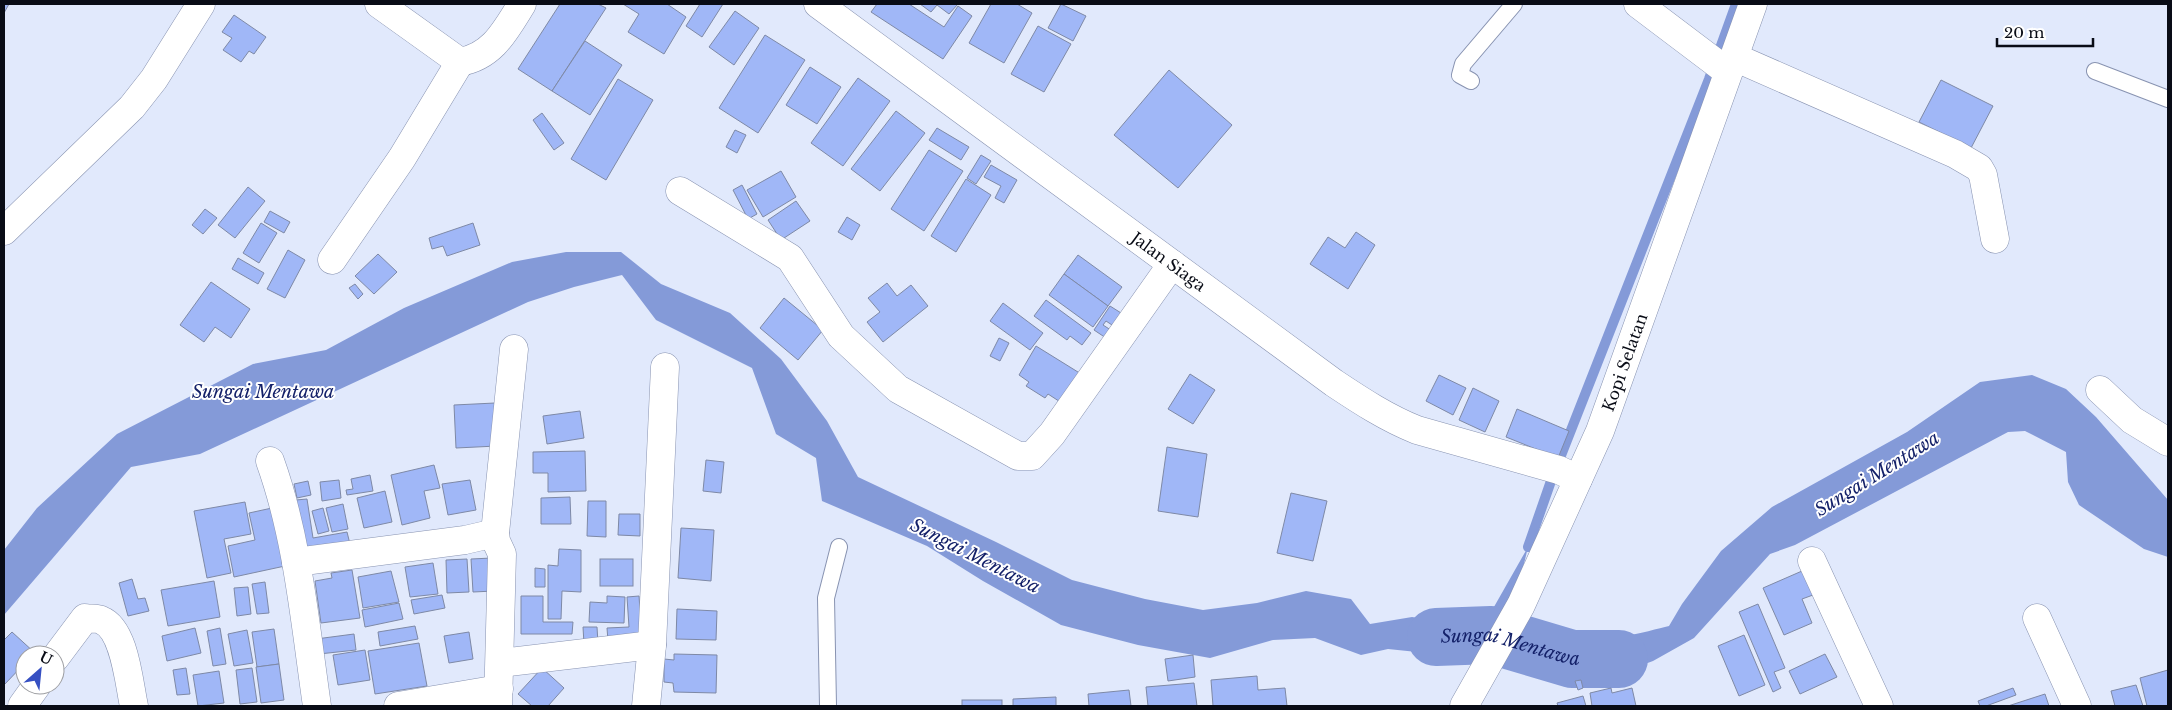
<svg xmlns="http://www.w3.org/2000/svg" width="2172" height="710" viewBox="0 0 2172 710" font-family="'Libre Baskerville',serif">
<rect width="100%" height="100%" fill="#e1e9fc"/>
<g fill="#849ad8">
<path d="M566,252h55l40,32 69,29 51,46 46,62 31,56 138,65 76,38 73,19 58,11 54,-7 49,-12 45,8 19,25 42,-7 70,11 46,-81 -16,67 -17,43 -20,1 -87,-9 -27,6 -46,-17 -42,2 -63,18 -72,-13 -77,-20 -78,-44 -56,-35 -105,-45 -6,-43 -40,-24 -24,-66 -96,-48 -34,-45 -48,12 -46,15 -328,152 -69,13 -127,148v-65l33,-42 80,-74 136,-70 73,-14 78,-42 108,-46z"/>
<path d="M2032,375l34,14 30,28 72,83v57l-24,-8 -65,-44 -11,-23 -2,-30 -41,-21 -17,1 -213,113 -25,9 -76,84 -41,23 -19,7 -54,10 -19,-9 -36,5 20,-31c19,10 100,-11 124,-17l13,-22 39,-53 51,-44 135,-75 73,-50z"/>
</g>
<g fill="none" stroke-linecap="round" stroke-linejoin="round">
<path stroke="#849ad8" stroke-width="10" d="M1528,547l23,-66 158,-402 27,-75"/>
<path stroke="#849ad8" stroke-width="58" id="s1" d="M1436,637l55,-2 81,24h47"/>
</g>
<g fill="#a0b7f7" stroke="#7e89a6">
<path d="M4,4h5l-5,9z"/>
<path d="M560,4h38l8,4 -54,83 -34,-22z"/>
<path d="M623,4h44l19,13 -22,37 -36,-22 11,-18z"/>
<path d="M700,4h23l-21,33 -16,-11z"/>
<path d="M877,4h32l35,23 14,-21 14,10 -29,43 -72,-47z"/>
<path d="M920,4h38l-9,10 -12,-9 -6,7z"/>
<path d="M991,4h26l15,9 -28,50 -35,-20z"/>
<path d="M1061,4l25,12 -13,25 -25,-13z"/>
<path d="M735,11l24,17 -25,37 -25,-18z"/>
<path d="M234,15l32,22 -12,17 -5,-3 -8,11 -18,-12 9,-12 -10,-6z"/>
<path d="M1038,26l33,18 -27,48 -33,-18z"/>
<path d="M765,35l40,25 -47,73 -39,-25z"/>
<path d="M585,41l37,24 -32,50 -38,-24z"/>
<path d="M810,67l31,20 -24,37 -31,-19z"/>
<path d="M1169,70l63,55 -54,63 -64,-53z"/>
<path d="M858,78l32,23 -47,65 -32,-23z"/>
<path d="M618,79l35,21 -47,80 -35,-21z"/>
<path d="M1941,80l52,26 -22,42 -52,-26z"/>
<path d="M896,111l29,22 -45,58 -29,-22z"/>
<path d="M542,113l22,30 -10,7 -21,-30z"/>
<path d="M937,128l32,19 -8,13 -32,-20z"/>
<path d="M735,130l11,5 -9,18 -11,-6z"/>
<path d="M929,150l34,21 -39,60 -33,-22z"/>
<path d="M981,155l10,6 -15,23 -9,-6z"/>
<path d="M991,165l26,15 -13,23 -9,-5 6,-12 -17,-9z"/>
<path d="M781,171l15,26 -33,20 -16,-27z"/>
<path d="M966,179l25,16 -35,57 -25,-16z"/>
<path d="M742,185l15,29 -9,5 -15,-29z"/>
<path d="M248,187l17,14 -30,37 -17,-13z"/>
<path d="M796,201l14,20 -29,19 -13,-20z"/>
<path d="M205,209l12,9 -14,16 -11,-9z"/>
<path d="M270,211l20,11 -6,11 -20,-11z"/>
<path d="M847,217l13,8 -8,15 -14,-8z"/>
<path d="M261,223l16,10 -18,30 -16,-10z"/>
<path d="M473,223l7,22 -33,11 -4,-10 -11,3 -3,-11z"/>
<path d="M1356,232l19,13 -27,44 -38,-25 18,-27 17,11z"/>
<path d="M288,250l17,10 -20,38 -18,-9z"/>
<path d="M378,254l19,18 -23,22 -19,-18z"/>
<path d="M1078,255l44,32 -14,19 -44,-32z"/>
<path d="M238,258l26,15 -6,11 -26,-15z"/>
<path d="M1064,274l44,32 -15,21 -44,-32z"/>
<path d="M211,282l39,27 -19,29 -16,-11 -11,15 -24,-17z"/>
<path d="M887,283l10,13 14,-11 17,21 -45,36 -16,-20 13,-10 -12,-14z"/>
<path d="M355,284l8,10 -5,5 -9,-11z"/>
<path d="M784,298l39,32 -25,30 -38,-32z"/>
<path d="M1046,300l45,33 -9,12 -12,-9 -3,4 -33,-24z"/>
<path d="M1003,303l40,30 -13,17 -40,-29z"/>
<path d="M1110,306l19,12 -8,13 -15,-10 -3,4 14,9 -5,8 -18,-12z"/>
<path d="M999,338l10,5 -9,18 -10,-5z"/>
<path d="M1036,346l50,31 -18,30 -20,-13 -3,4 -19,-12 3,-4 -10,-7z"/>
<path d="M1190,374l25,16 -22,34 -25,-15z"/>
<path d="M1439,375l27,13 -13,27 -27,-14z"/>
<path d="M1473,388l26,13 -14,31 -26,-12z"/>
<path d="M495,403l2,43 -41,2 -2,-43z"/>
<path d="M1517,409l52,22 -11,27 -52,-21z"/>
<path d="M580,411l4,27 -37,6 -4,-28z"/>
<path d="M1167,447l40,7 -9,63 -40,-6z"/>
<path d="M585,451l1,40 -38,1v-19h-15v-21z"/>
<path d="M706,460l18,2 -3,31 -18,-2z"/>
<path d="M434,465l6,23 -16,3 6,27 -28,7 -11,-50z"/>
<path d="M370,475l3,16 -26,4 -1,-5 7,-1 -2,-10z"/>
<path d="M339,480l2,18 -19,3 -2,-19z"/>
<path d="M470,480l6,30 -28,5 -6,-31z"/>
<path d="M308,481l3,14 -14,3 -3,-14z"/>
<path d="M385,491l7,31 -28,6 -7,-30z"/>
<path d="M1291,493l36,8 -14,60 -36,-8z"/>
<path d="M570,497l1,27h-30v-26z"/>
<path d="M307,499l6,39 34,-6 3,12 -46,7 -8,-51z"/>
<path d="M588,501h18v36l-19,-1z"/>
<path d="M245,502l6,32 -27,5 7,34 -24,5 -13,-67z"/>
<path d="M343,504l5,25 -16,3 -6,-24z"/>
<path d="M272,508l13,58 -51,11 -6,-31 27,-6 -6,-27z"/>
<path d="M323,508l6,23 -11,3 -6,-23z"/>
<path d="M619,514h21v22l-22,-1z"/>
<path d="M681,528l33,2 -3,51 -33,-3z"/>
<path d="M559,549l22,1v42l-19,-1 -1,28h-13v-54l10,1z"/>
<path d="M492,558l2,33 -21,1 -2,-33z"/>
<path d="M467,559l2,33 -22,1 -1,-33z"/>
<rect x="600" y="559" width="33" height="27"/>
<path d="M433,563l5,31 -28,3 -5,-30z"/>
<path d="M535,568l10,1v18h-10z"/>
<path d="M352,570l8,48 -39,5 -6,-42 17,-3 -1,-5z"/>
<path d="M391,571l8,31 -36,6 -5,-31z"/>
<path d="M1802,571l11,24 -11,4 10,24 -28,12 -21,-47z"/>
<path d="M132,579l6,20 7,-1 4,13 -21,5 -9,-33z"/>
<path d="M214,581l6,36 -52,9 -7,-36z"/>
<path d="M265,582l4,31 -12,1 -5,-30z"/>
<path d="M248,587l3,27 -14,2 -3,-28z"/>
<path d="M442,595l3,13 -31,6 -3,-14z"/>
<path d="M521,596h22v26h30l-1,12h-51z"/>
<path d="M607,596l18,1 -1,26 -35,-1 1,-20 17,1z"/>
<path d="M639,596l3,43 -34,2 -1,-13 22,-1 -2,-30z"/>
<path d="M399,603l4,16 -38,8 -3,-17z"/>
<path d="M1758,604l27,64 -11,4 7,16 -8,4 -34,-80z"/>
<path d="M677,609l40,2 -1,29 -40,-1z"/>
<path d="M415,626l3,13 -38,7 -2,-14z"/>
<path d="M583,627h14l1,16 -14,1z"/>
<path d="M195,628l6,25 -34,8 -5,-25z"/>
<path d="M220,628l6,36 -13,2 -6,-35z"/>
<path d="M274,629l5,35 -22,3 -5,-35z"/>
<path d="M247,630l6,33 -19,3 -6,-32z"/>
<path d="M12,632l23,21 -2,2h-8v8l-21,22v-45z"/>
<path d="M469,632l4,27 -24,4 -5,-27z"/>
<path d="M354,634l2,16 -37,4 -3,-15z"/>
<path d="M1744,635l21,50 -26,11 -21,-50z"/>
<path d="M419,643l8,43 -52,8 -7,-43z"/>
<path d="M365,650l5,30 -32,5 -5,-30z"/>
<path d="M674,654l43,1 -1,38 -42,-1 -1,-9 -9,-1v-23l10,1z"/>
<path d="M1825,654l12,23 -37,17 -11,-23z"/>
<path d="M1193,655l2,22 -27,4 -3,-22z"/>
<path d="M279,664l5,36 -23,3 -5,-36z"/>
<path d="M186,668l4,26 -13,1 -4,-25z"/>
<path d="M252,668l5,34 -17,2 -4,-34z"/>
<path d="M542,668l22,20 -16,18h-16l-14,-12z"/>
<path d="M2168,670v36h-21l-7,-28z"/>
<path d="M219,671l5,32 -26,3 -5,-31z"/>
<path d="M1257,676l1,14 27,-2 2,18h-74l-2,-26z"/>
<path d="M1581,680l2,8 -5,2 -3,-9z"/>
<path d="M1194,683l3,23h-49l-2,-19z"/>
<path d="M2136,685l7,21h-28l-4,-15z"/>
<path d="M1611,688l1,5 20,-5 4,18h-44l-2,-13z"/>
<path d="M2013,688l3,7 -30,11h-6l-2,-5z"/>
<path d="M1129,690l2,16h-42l-1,-12z"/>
<path d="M2045,694l4,12h-41z"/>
<path d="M1583,696l3,10h-28l-1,-3z"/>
<path d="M1056,697v9h-43v-7z"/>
<rect x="962" y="700" width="40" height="6"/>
</g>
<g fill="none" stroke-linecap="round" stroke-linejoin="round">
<defs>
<g id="service">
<path d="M2095,71l73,28"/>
<path d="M1471,81l-11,-6 3,-11 51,-60"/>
<path d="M828,706l-2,-108 13,-51"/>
</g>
<g id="minor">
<path d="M379,4l81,58"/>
<path id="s2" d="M818,4l516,379c27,18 53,35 83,47l142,40 19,9"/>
<path d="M1638,4l90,68"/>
<path d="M1734,57l221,97 24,14 4,7 12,64"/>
<path d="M460,62c33,-6 45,-31 62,-58"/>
<path d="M680,191l110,67 51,78 57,53 120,67h14l20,-22 120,-170"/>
<path d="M4,231l128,-124 22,-28 47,-75"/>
<path d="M332,260l70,-102 58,-96"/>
<path d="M2100,390l32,30 36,22"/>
<path d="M270,461c28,78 35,163 47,245"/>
<path d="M1812,561l67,145"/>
<path d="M296,562l169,-22 30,-7"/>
<path d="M2037,618l40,88"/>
<path d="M55,658l30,-40c5,1 12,0 16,2 24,9 28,64 33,86"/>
<path d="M500,663l152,-18"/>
<path d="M22,706l15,-21"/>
<path d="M398,706l101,-17"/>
<path d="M498,706l4,-152 -6,-13 -1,-8 19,-184"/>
<path d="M646,706l6,-61 13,-278"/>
</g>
<g id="tertiary">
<path id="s3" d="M1464,706l57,-101 79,-174 153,-427"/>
</g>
</defs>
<use href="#service" stroke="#8893b1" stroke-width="18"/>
<use href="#minor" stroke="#8893b1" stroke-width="29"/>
<use href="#tertiary" stroke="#8893b1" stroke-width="29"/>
<use href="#service" stroke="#fff" stroke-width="16"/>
<use href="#minor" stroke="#fff" stroke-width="28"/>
<use href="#tertiary" stroke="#fff" stroke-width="28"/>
</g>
<g text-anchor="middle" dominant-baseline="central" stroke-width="4" stroke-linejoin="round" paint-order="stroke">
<g font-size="16" fill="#090c16" stroke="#fff">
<text stroke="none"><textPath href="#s2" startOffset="435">Jalan Siaga</textPath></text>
<text stroke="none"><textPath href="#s3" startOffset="380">Kopi Selatan</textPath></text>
</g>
<g font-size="18" font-style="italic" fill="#142169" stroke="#fff">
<text x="263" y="392">Sungai Mentawa</text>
<text transform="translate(1877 474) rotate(-32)">Sungai Mentawa</text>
<text transform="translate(975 556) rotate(27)">Sungai Mentawa</text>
<text stroke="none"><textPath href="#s1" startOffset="76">Sungai Mentawa</textPath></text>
</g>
</g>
<rect width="2172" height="710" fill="none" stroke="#090c16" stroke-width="10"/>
<g transform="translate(40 670) rotate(27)"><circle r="24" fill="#ffffff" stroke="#9d9ea2"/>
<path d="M0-4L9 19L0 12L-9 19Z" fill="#3650c2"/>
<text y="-8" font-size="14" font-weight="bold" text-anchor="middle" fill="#090c16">U</text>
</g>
<path d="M1997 38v8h96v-8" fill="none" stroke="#090c16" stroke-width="2.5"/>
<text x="2004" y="38" font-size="15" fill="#090c16" stroke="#ffffff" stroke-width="4" paint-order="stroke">20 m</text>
</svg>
